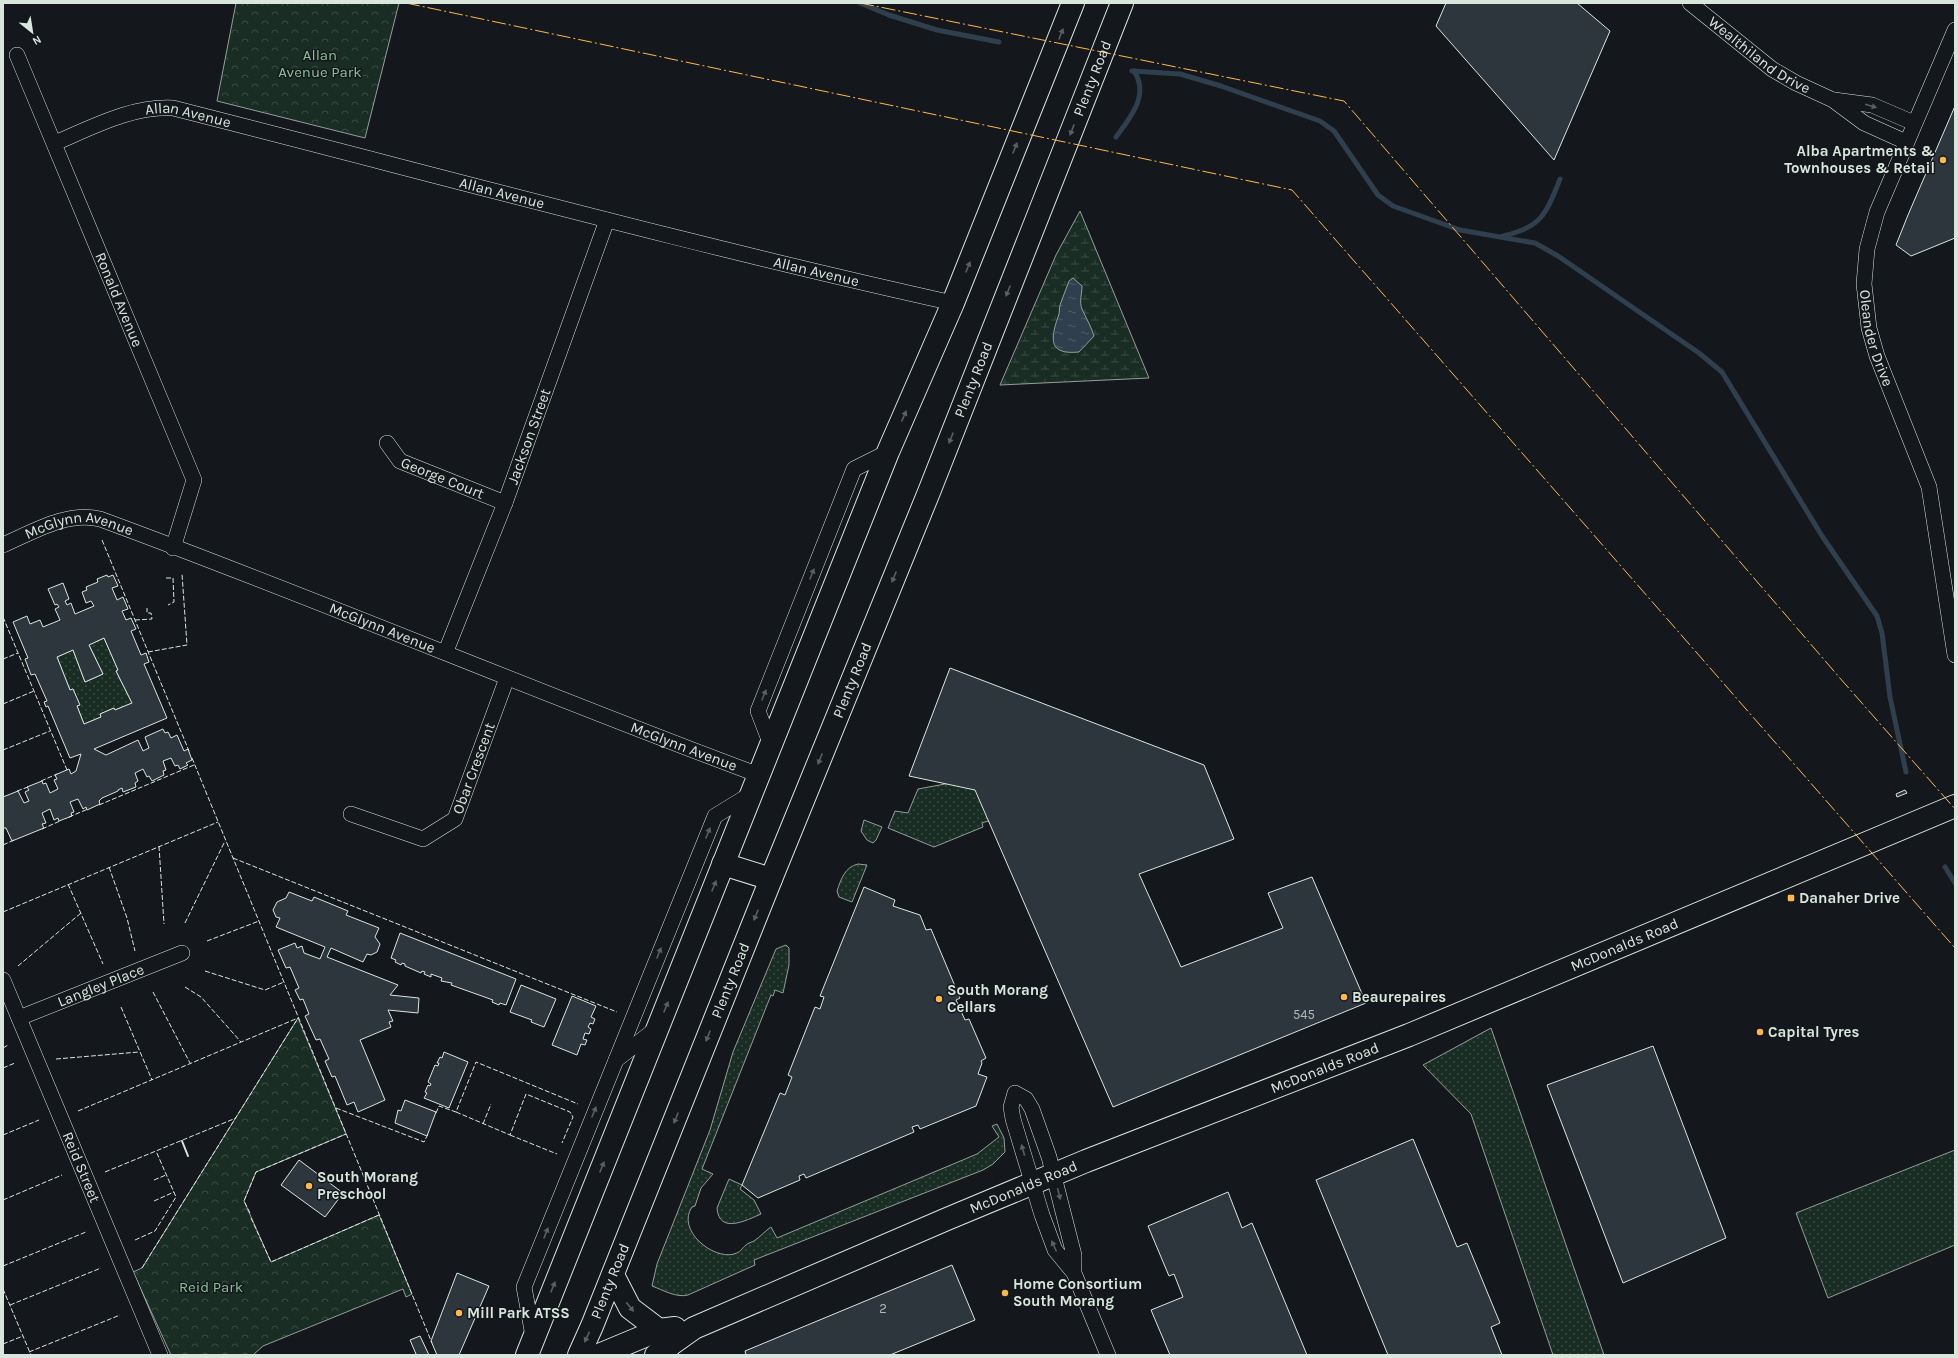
<svg xmlns="http://www.w3.org/2000/svg" width="1958" height="1358" viewBox="0 0 1958 1358" font-family="Karla,sans-serif">
<defs>
<pattern id="grass-dots" width="8" height="8" patternUnits="userSpaceOnUse"><rect width="8" height="8" fill="#1a2d24"/><path d="M2 2h.1M6 6h.1" fill="none" stroke="#3b4b43" stroke-width="1.8" stroke-linecap="round"/></pattern>
<pattern id="forest-crowns" width="20" height="18" patternUnits="userSpaceOnUse"><rect width="20" height="18" fill="#1a2d24"/><path d="M2 6a3 3 0 1 1 6 0M12 15a3 3 0 1 1 6 0" fill="none" stroke="#3b4b43"/></pattern>
<pattern id="wetland-marsh" width="20" height="14" patternUnits="userSpaceOnUse"><rect width="20" height="14" fill="#1a2d24"/><path d="M1 5h8M5 5V1M11 12h8M15 12V8" fill="none" stroke="#3b4b43"/></pattern>
<pattern id="water-ripples" width="26" height="14" patternUnits="userSpaceOnUse"><rect width="26" height="14" fill="#2f3f4d"/><path d="M2 4q2-2 4 0t4 0M15 11q2-2 4 0t4 0" fill="none" stroke="#4c5b66"/></pattern>
</defs>
<rect width="100%" height="100%" fill="#14181c"/>
<g fill="url(#grass-dots)" stroke="#939e99">
<path d="M104,638l14,32 -2,1 16,32 -17,7 -1,-2 -14,6 1,3 -17,7 -7,-18 2,-1 -6,-16 -3,1 -13,-33 16,-7 12,32 18,-8 -14,-29z"/>
<path d="M956,782l23,9 12,29 -9,3 1,4 -49,20 -46,-19 7,-17 13,2 10,-24z"/>
<path d="M864,820l18,7 -6,13 -3,3 -6,-3 -6,-9z"/>
<path d="M858,864l9,1 -15,37 -13,-5 -2,-6c4,-12 8,-24 21,-27z"/>
<path d="M786,945l3,3v17l-6,28 -8,-3 -2,6 -2,-1 -69,174 11,5 -12,14 -6,18 -3,1c-16,23 21,53 42,47 7,-2 7,-5 12,-9 2,-2 6,-3 8,-4 6,-4 11,-10 17,-14l6,11 200,-84 22,-17 -7,-11 5,-2 7,14 1,14 -12,12 -10,6 -229,90 1,5 -67,30c-12,3 -25,-5 -36,-9l5,-22 53,-134 23,-78 43,-103z"/>
<path d="M1491,1028l113,327h-51l-82,-241 -48,-49z"/>
<path d="M1955,1150v95l-127,53 -32,-85z"/>
<path d="M729,1179l13,6 -2,4 14,11 7,14c-14,6 -42,21 -44,-6z"/>
</g>
<g fill="url(#forest-crowns)" stroke="#939e99">
<path d="M236,3h163l-34,135 -148,-37z"/>
<path d="M298,1018l48,116 -90,38 -12,29 27,61 108,-47 33,79 -6,3 -3,-8 -140,57 -10,9h-82l-38,-83 9,-4z"/>
</g>
<path fill="url(#wetland-marsh)" stroke="#939e99" d="M1080,211l69,167 -149,7 56,-130z"/>
<path fill="url(#water-ripples)" stroke="#939e99" d="M1073,278l9,8c0,8 -3,16 0,23 4,9 9,17 12,27l-15,16c-30,3 -29,-12 -21,-35 2,-4 1,-8 2,-12 3,-8 6,-16 9,-24z"/>
<g fill="none" stroke-linecap="round" stroke-linejoin="round">
<g stroke="#2f3f4d" stroke-width="5">
<path d="M860,3l29,12 48,15 62,12"/>
<path d="M1132,71l48,3 41,12 99,35 14,10 44,64 15,11 67,24 75,13 23,13 74,51 67,46 23,19 100,164 55,80 5,17 8,64 16,75"/>
<path d="M1116,137c14,-19 34,-42 18,-66"/>
<path d="M1503,236c39,-9 43,-22 57,-57"/>
<path d="M1945,867l10,16"/>
</g>
</g>
<g fill="#2c363c" stroke="#d8e6dc" fill-rule="evenodd">
<path d="M1446,3h131l33,28 -56,129 -118,-134z"/>
<path d="M1955,106v132l-44,18 -15,-11 12,-30z"/>
<path d="M107,575l1,2 5,-2 5,11 -6,2 5,12 6,-3 5,12 -6,2 4,9 5,-2 5,11 -5,2 10,24 5,-2 3,9 -5,2 23,54 -73,31 12,6 32,-15 5,11 6,-3 -4,-11 18,-8 2,4 3,-1 3,6 6,-3 7,16 4,-2 4,11 -6,3 2,2 -8,4 -2,-4 -3,1 -4,-8 -8,3 3,9 -3,1 1,4 -12,6 -3,-5 -2,1 -4,-8 -8,4 3,8 -3,2 1,4 -13,5 -1,-4 -4,2v1l-16,7 -3,3 1,3 -13,6 -1,-3 -3,2 -5,-10 -8,3 4,10 -3,1 1,3 -13,5 -1,-3 -4,2 -4,-11 -8,4 4,10 -4,1 2,4 -32,13 -6,-13h-3v-31l15,-6 6,12 5,-2 -4,-9 4,-2 -2,-3 15,-6 1,3 3,-1 4,10 8,-4 -4,-9 3,-1 -2,-4 14,-6 2,5 5,-3 5,-17 -11,4 -22,-52 -2,1 -2,-5 3,-1 -12,-27 -4,1 -6,-16 3,-1 -15,-36 14,-6 3,8 10,-4 3,7 17,-7 -5,-11 4,-2 -2,-3 -2,1 -7,-16 15,-6 6,16 -4,2 2,4 4,-2 4,11 19,-8 -3,-5 -5,2 -4,-11 5,-2 -1,-3 12,-5 -1,-3zM104,638l14,32 -2,1 16,32 -17,7 -1,-2 -14,6 1,3 -17,7 -7,-18 3,-1 -7,-16 -3,1 -13,-33 16,-7 12,32 18,-8 -14,-29z"/>
<path d="M950,668l254,97 30,74 -95,35 42,93 102,-39 -15,-35 44,-16 54,126 -253,104 -138,-317 -66,-14z"/>
<path d="M1905,790l2,3 -10,4 -1,-3z"/>
<path d="M864,887l31,13 -2,6 27,9 6,15 5,-1 29,69 -4,2 9,20 4,-1 17,39 -5,3 1,2 -4,11 9,3 -11,29 -56,23 -2,-4 -6,2 2,5 -108,46 -2,-4 -5,2 1,4 -42,18 -16,-13 38,-92 5,2 7,-18 -4,-2 27,-68 5,2 4,-12 -4,-1z"/>
<path d="M289,892l23,9 2,-4 34,14 -2,4 33,13 -4,9 5,7 -3,8 -6,3 -4,-1 -4,8 -32,-14 -4,9 71,28 -8,10 29,3 -1,15 -30,-3 5,11 -4,1 2,5 -31,13 25,60 -27,12 -4,-10 -7,3 -12,-29 -3,1 -7,-16 4,-2 -9,-20 -4,1 -11,-24 4,-2 -6,-15 -3,1 -5,-10 4,-2 -9,-21 -4,1 -8,-18 17,-7 2,5 5,-2 2,7 16,6 5,-12 -49,-20 4,-9 -4,-1 -3,-7 4,-8 9,-4z"/>
<path d="M400,933l116,46 -10,26 -6,-2 -1,2 -7,-3 1,-2 -42,-15 1,-2 -11,-2 1,-3 -11,-4v3l-7,-3 1,-2 -3,-1 -1,2 -16,-7v-2l-3,-1 -1,2 -6,-3 1,-2 -5,-2z"/>
<path d="M521,985l35,14 -12,28 -13,-5 1,-2 -22,-8z"/>
<path d="M572,996l24,10 -5,11 4,2 -2,5 -3,-1 -2,4 3,2 -2,5 -4,-1 -2,6 4,1 -2,5 -4,-1 -4,11 -25,-10z"/>
<path d="M1653,1046l73,192 -103,45 -76,-198z"/>
<path d="M444,1052l24,10 -19,46 -25,-10 3,-5 -2,-1 3,-7 2,1 1,-2 -3,-2 7,-17 3,1 1,-3h-2l3,-6 2,1z"/>
<path d="M405,1100l31,12 -9,24 -32,-13 3,-13 3,1z"/>
<path d="M1413,1139l44,108 10,-4 33,80 -9,4 11,28h-114l-72,-175z"/>
<path d="M299,1160l44,33 -18,24 -44,-32z"/>
<path d="M1228,1192l14,36 10,-5 55,132h-137l-19,-45 32,-13 -9,-23 -5,2 -21,-50z"/>
<path d="M952,1265l23,55 -85,35h-144l-1,-4z"/>
<path d="M457,1273l32,13 -30,69h-22l-6,-14z"/>
<path d="M420,1336l9,19h-15l2,-1 -6,-14z"/>
</g>
<g fill="none" stroke-linecap="round" stroke-linejoin="round">
<defs>
<g id="street">
<path id="s1" d="M1690,3l82,66 24,14 37,17 31,23 42,19"/>
<path id="s2" d="M1955,30l-78,182 -10,37 -3,35 5,44 8,28 52,131 26,168"/>
<path id="s3" d="M17,55l177,425 -21,68"/>
<path d="M1834,100l38,5 42,18"/>
<path id="s4" d="M55,143c38,-16 76,-37 118,-35 260,66 518,137 780,195"/>
<path id="s5" d="M387,443l13,18 105,42"/>
<path id="s6" d="M3,545c30,-13 64,-34 97,-26 221,81 438,174 659,256"/>
<path id="s7" d="M446,651l59,-148 102,-283"/>
<path d="M771,745l-13,-34 96,-242 34,-17"/>
<path id="s8" d="M351,814l72,25 32,-20 52,-141"/>
<path id="s9" d="M3,980l157,375"/>
<path id="s10" d="M19,1018l163,-65"/>
<path d="M616,1060l41,-32"/>
<path d="M1074,1273v-18l-25,-98 -17,-48 -6,-10 -11,-6 -4,14 2,12 29,96 13,35 19,23 34,82"/>
<path d="M533,1336l-9,-49 191,-471 36,-22"/>
</g>
<g id="primary">
<path d="M599,1355l60,-25 16,-2"/>
<path id="s11" d="M656,1355l38,-27 253,-109 139,-58 323,-126 546,-229"/>
</g>
<g id="highway">
<path d="M723,864l48,15"/>
<path d="M613,1275l17,33 29,22"/>
<path d="M527,1355l361,-903 65,-149 120,-300"/>
<path id="s12" d="M579,1355l13,-29 179,-447 158,-387 193,-489"/>
<path d="M661,1355l7,-7"/>
</g>
</defs>
<use href="#street" stroke="#d8e6dc" stroke-width="16"/>
<use href="#primary" stroke="#d8e6dc" stroke-width="24"/>
<use href="#highway" stroke="#d8e6dc" stroke-width="24"/>
<use href="#street" stroke="#14181c" stroke-width="15"/>
<use href="#primary" stroke="#14181c" stroke-width="22"/>
<use href="#highway" stroke="#14181c" stroke-width="22"/>
<g stroke="#d8e6dc" stroke-width="1" stroke-dasharray="5 2" stroke-linecap="butt">
<path d="M102,540l87,211"/>
<path d="M166,578h7l1,24 -6,3"/>
<path d="M3,617l64,153 -2,1"/>
<path d="M135,620l17,-1 -1,-6h-4v-5"/>
<path d="M148,652l39,-7 -5,-71"/>
<path d="M3,659l15,-6"/>
<path d="M3,704l31,-13"/>
<path d="M3,750l47,-19"/>
<path d="M192,758l240,585"/>
<path d="M41,781l16,-7"/>
<path d="M17,791l11,-4"/>
<path d="M99,805l95,-40"/>
<path d="M69,817l19,-8"/>
<path d="M42,829l18,-8"/>
<path d="M3,845l11,-5"/>
<path d="M159,846l5,78"/>
<path d="M233,858l384,154"/>
<path d="M109,867l18,51 8,33"/>
<path d="M68,884l35,80"/>
<path d="M3,912l215,-90"/>
<path d="M185,923l40,-82"/>
<path d="M207,941l52,-20"/>
<path d="M18,966l63,-53"/>
<path d="M205,971l60,19 19,-8"/>
<path d="M185,987l16,10 40,45"/>
<path d="M153,992l37,71"/>
<path d="M121,1007l31,73"/>
<path d="M3,1048l5,-3"/>
<path d="M56,1059l83,-7"/>
<path d="M3,1068l12,-5"/>
<path d="M336,1108l88,34 4,-8"/>
<path d="M78,1111l220,-93"/>
<path d="M456,1112l54,23 16,-41 44,18 3,5 -11,26"/>
<path d="M436,1113l3,-7 17,6 20,-50 102,42"/>
<path d="M483,1124l8,-20"/>
<path d="M3,1135l36,-15"/>
<path d="M510,1135l47,19"/>
<path d="M105,1172l131,-54"/>
<path d="M154,1180l12,-5"/>
<path d="M3,1200l59,-25"/>
<path d="M154,1201l20,-9"/>
<path d="M250,1213l-6,-12 12,-29 90,-38"/>
<path d="M251,1218l20,44 108,-47"/>
<path d="M135,1240l20,-9 21,-34 -20,-46"/>
<path d="M3,1266l83,-34"/>
<path d="M142,1268l156,-250"/>
<path d="M3,1289l28,66"/>
<path d="M10,1305l91,-37"/>
<path d="M3,1344l20,-8"/>
<path d="M29,1352l91,-37"/>
</g>
<path stroke="#d8e6dc" stroke-width="2" d="M182,1141l6,15"/>
<g stroke="#ffb74d" stroke-width="1" stroke-dasharray="14 3 2 3" stroke-linecap="butt">
<path d="M406,3l886,187 663,758"/>
<path d="M860,3l484,98 495,576 116,132"/>
</g>
</g>
<defs><path id="oneway-solid" d="M-6-.8H1V-3.2L6.5 0L1 3.2V.8H-6Z"/></defs>
<g fill="#59605f">
<use href="#oneway-solid" transform="translate(1061 34) rotate(-68)"/>
<use href="#oneway-solid" transform="translate(1871 106) rotate(16)"/>
<use href="#oneway-solid" transform="translate(1072 130) rotate(111)"/>
<use href="#oneway-solid" transform="translate(1015 148) rotate(-68)"/>
<use href="#oneway-solid" transform="translate(968 267) rotate(-68)"/>
<use href="#oneway-solid" transform="translate(1008 291) rotate(112)"/>
<use href="#oneway-solid" transform="translate(904 416) rotate(-66)"/>
<use href="#oneway-solid" transform="translate(951 438) rotate(112)"/>
<use href="#oneway-solid" transform="translate(812 574) rotate(-68)"/>
<use href="#oneway-solid" transform="translate(894 577) rotate(112)"/>
<use href="#oneway-solid" transform="translate(764 695) rotate(-68)"/>
<use href="#oneway-solid" transform="translate(820 759) rotate(112)"/>
<use href="#oneway-solid" transform="translate(708 833) rotate(-68)"/>
<use href="#oneway-solid" transform="translate(714 886) rotate(-68)"/>
<use href="#oneway-solid" transform="translate(756 915) rotate(112)"/>
<use href="#oneway-solid" transform="translate(659 953) rotate(-68)"/>
<use href="#oneway-solid" transform="translate(666 1007) rotate(-68)"/>
<use href="#oneway-solid" transform="translate(708 1036) rotate(112)"/>
<use href="#oneway-solid" transform="translate(594 1112) rotate(-68)"/>
<use href="#oneway-solid" transform="translate(676 1118) rotate(112)"/>
<use href="#oneway-solid" transform="translate(1023 1150) rotate(-106)"/>
<use href="#oneway-solid" transform="translate(602 1167) rotate(-68)"/>
<use href="#oneway-solid" transform="translate(1059 1194) rotate(76)"/>
<use href="#oneway-solid" transform="translate(546 1233) rotate(-68)"/>
<use href="#oneway-solid" transform="translate(1054 1246) rotate(-114)"/>
<use href="#oneway-solid" transform="translate(553 1287) rotate(-68)"/>
<use href="#oneway-solid" transform="translate(630 1307) rotate(51)"/>
<use href="#oneway-solid" transform="translate(587 1337) rotate(115)"/>
</g>
<g fill="#ffb74d" stroke="#14181c" stroke-width="1.5">
<circle cx="1943" cy="160" r="4"/>
<rect x="1787" y="894" width="8" height="8" rx="2"/>
<circle cx="1344" cy="997" r="4"/>
<circle cx="939" cy="999" r="4"/>
<circle cx="1760" cy="1032" r="4"/>
<circle cx="309" cy="1186" r="4"/>
<circle cx="1005" cy="1293" r="4"/>
<circle cx="459" cy="1313" r="4"/>
</g>
<g text-anchor="middle" dominant-baseline="central" stroke-width="3" stroke-linejoin="round" paint-order="stroke">
<g font-size="13" fill="#adbab4">
<text x="1304" y="1014">545</text>
<text x="883" y="1308">2</text>
</g>
<g font-size="15" fill="#d8e6dc" stroke="#14181c">
<text stroke="none"><textPath href="#s1" startOffset="87">Wealthiland Drive</textPath></text>
<text stroke="none"><textPath href="#s12" startOffset="1376">Plenty Road</textPath></text>
<text stroke="none"><textPath href="#s4" startOffset="140">Allan Avenue</textPath></text>
<text stroke="none"><textPath href="#s4" startOffset="464">Allan Avenue</textPath></text>
<text stroke="none"><textPath href="#s4" startOffset="788">Allan Avenue</textPath></text>
<text stroke="none"><textPath href="#s3" startOffset="265">Ronald Avenue</textPath></text>
<text stroke="none"><textPath href="#s2" startOffset="327">Oleander Drive</textPath></text>
<text stroke="none"><textPath href="#s12" startOffset="1052">Plenty Road</textPath></text>
<text stroke="none"><textPath href="#s7" startOffset="230">Jackson Street</textPath></text>
<text stroke="none"><textPath href="#s5" startOffset="68">George Court</textPath></text>
<text stroke="none"><textPath href="#s6" startOffset="81">McGlynn Avenue</textPath></text>
<text stroke="none"><textPath href="#s6" startOffset="405">McGlynn Avenue</textPath></text>
<text stroke="none"><textPath href="#s12" startOffset="728">Plenty Road</textPath></text>
<text stroke="none"><textPath href="#s6" startOffset="729">McGlynn Avenue</textPath></text>
<text stroke="none"><textPath href="#s8" startOffset="168">Obar Crescent</textPath></text>
<text stroke="none"><textPath href="#s11" startOffset="1053">McDonalds Road</textPath></text>
<text stroke="none"><textPath href="#s12" startOffset="404">Plenty Road</textPath></text>
<text stroke="none"><textPath href="#s10" startOffset="88">Langley Place</textPath></text>
<text stroke="none"><textPath href="#s11" startOffset="729">McDonalds Road</textPath></text>
<text stroke="none"><textPath href="#s9" startOffset="203">Reid Street</textPath></text>
<text stroke="none"><textPath href="#s11" startOffset="405">McDonalds Road</textPath></text>
<text stroke="none"><textPath href="#s12" startOffset="80">Plenty Road</textPath></text>
</g>
<g font-size="15" fill="#8ac095" stroke="#14181c">
<text x="320" y="55">Allan<tspan x="320" dy="17">Avenue Park</tspan></text>
<text x="211" y="1287">Reid Park</text>
</g>
<g font-size="15" font-weight="bold" fill="#d8e6dc" stroke="#14181c" text-anchor="start">
<text x="1935" y="151" text-anchor="end">Alba Apartments &amp;<tspan x="1935" dy="17">Townhouses &amp; Retail</tspan></text>
<text x="1799" y="898">Danaher Drive</text>
<text x="947" y="990">South Morang<tspan x="947" dy="17">Cellars</tspan></text>
<text x="1352" y="997">Beaurepaires</text>
<text x="1768" y="1032">Capital Tyres</text>
<text x="317" y="1177">South Morang<tspan x="317" dy="17">Preschool</tspan></text>
<text x="1013" y="1284">Home Consortium<tspan x="1013" dy="17">South Morang</tspan></text>
<text x="467" y="1313">Mill Park ATSS</text>
</g>
</g>
<rect width="1958" height="1358" fill="none" stroke="#d8e6dc" stroke-width="8"/>
<g transform="translate(32 32) rotate(150)" stroke="#14181c" stroke-width="3" paint-order="stroke">
<path d="M0-3L7 15L0 10L-7 15Z" fill="#d8e6dc"/>
<text y="-6" font-size="11" font-weight="bold" text-anchor="middle" fill="#d8e6dc">N</text>
</g>
</svg>
